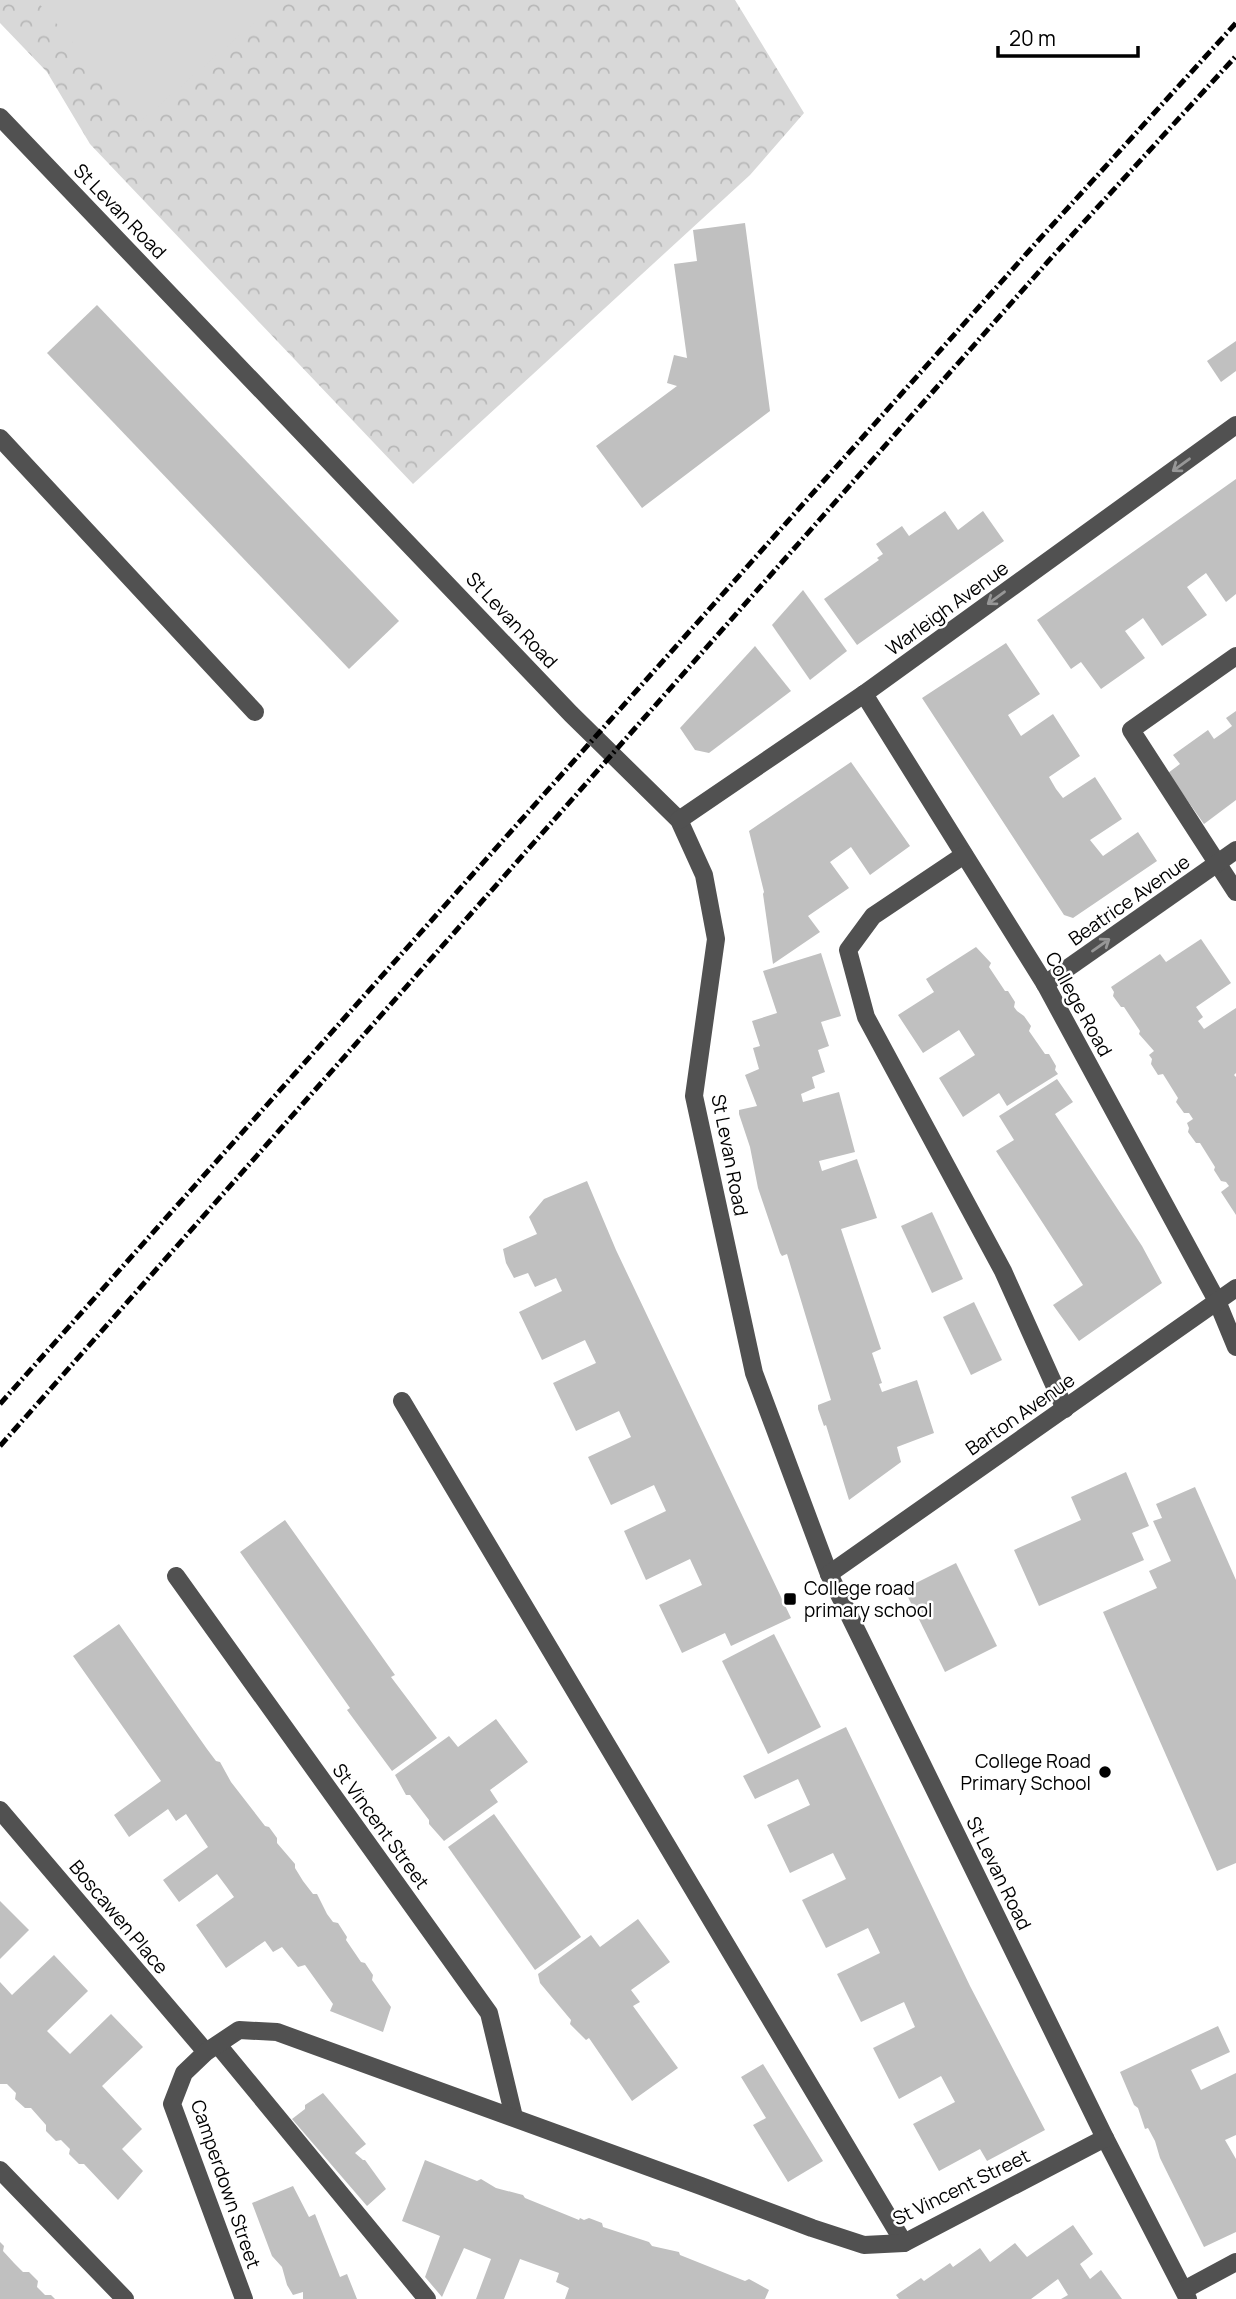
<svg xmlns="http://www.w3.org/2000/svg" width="1236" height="2299" viewBox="0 0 1236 2299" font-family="Manrope,sans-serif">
<defs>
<pattern id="park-crowns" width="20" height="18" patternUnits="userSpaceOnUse" patternTransform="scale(1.75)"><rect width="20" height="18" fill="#d8d8d8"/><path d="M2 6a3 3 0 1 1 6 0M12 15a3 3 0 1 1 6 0" fill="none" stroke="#b8b8b8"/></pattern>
</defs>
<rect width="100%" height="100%" fill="#fff"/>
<path fill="url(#park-crowns)" d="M0,0h735l69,113 -54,62 -337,309 -323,-340 -43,-72 -47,-49z"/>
<path fill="#d8d8d8" d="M36,0h244l-139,121z"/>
<g fill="#c0c0c0">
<path d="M745,223l25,188 -128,97 -46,-62 81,-60 -10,-3 7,-28 13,3 -13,-94 23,-3 -4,-31z"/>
<path d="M97,305l302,316 -50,48 -302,-316z"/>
<path d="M1236,341v30l-15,11 -14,-21z"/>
<path d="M1236,479v115l-10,8 -20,-29 -19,14 20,28 -45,31 -19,-28 -8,6 -10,7 20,27 -44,31 -20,-27 -10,7 -34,-49z"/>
<path d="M945,511l13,19 25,-19 21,30 -147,104 -33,-46 55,-39 -2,-2 6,-4 -7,-10 26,-18 7,10z"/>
<path d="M803,590l44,61 -37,29 -38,-55z"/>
<path d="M1006,643l34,51 -32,21 13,21 32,-22 27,42 -31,21 7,12 7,9 32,-21 27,42 -32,21 13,16 35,-24 19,29 -84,57 -9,-3 -142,-217z"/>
<path d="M755,646l36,45 -82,62 -14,-3 -15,-22z"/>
<path d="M1236,711v89l-32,24 -36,-51 12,-9 -7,-9 35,-25 6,9 10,-7 8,-6 -6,-8z"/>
<path d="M851,762l59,84 -40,29 -19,-28 -21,15 19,26 -41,28 12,16 -47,32 -10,-70 1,-2 -15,-61z"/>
<path d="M1201,939l30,44 -35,24 7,10 -5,4 6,8 32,-21v65l-2,2 2,2v138l-15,-23 8,-6 -3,-4 -5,-1 -7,-11 1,-3 -15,-24h-4l-8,-11 1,-4 -2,-5 6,-4 -4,-6h-5l-8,-11 2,-4 -15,-24 -5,1 -7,-11 1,-5 -3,-4 5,-4 -15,-17 1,-3 -16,-24h-3l-8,-11 1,-4 -3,-5 49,-33 6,8z"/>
<path d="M976,947l15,16 -2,4 16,24h3l7,11 -1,5 3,4 7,5 7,10 -2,5 16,23h4l7,12 -1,4 3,4 -51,32 -8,-13 -36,24 -24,-39 36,-23 -16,-25 -36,23 -25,-38 36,-23 -8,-13z"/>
<path d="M821,953l20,63 -20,6 8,24 -11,4 7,22 -13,5 3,11 -14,6 2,8 36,-10 16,60 -36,9 3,10 35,-12 20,59 -36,11 40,120 -9,4 10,30 -3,1 3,8 35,-12 17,53 -37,14 4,15 -52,38 -23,-75 -2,1 -6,-17v-4l13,-5 -44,-146 -5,2 -2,-3 -22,-65 -8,-41 -11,-33v-4l18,-4 -12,-31 14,-6 -6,-21 7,-2 -8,-25 25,-8 -14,-42z"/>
<path d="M1057,1079l16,23 -18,12 87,132 20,37 -83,58 -26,-36 30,-20 -87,-134 18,-11 -15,-24z"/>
<path d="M587,1181l29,69 175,368 -60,28 -6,-13 -43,20 -23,-48 43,-20 -12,-26 -44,21 -22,-49 42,-20 -12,-26 -43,20 -23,-48 43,-20 -12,-26 -43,20 -23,-48 43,-20 -11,-23 -43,20 -23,-48 43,-21 -6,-13 -21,9 -7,-14 -14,5 -8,-15 -3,-14 34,-15 -8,-17 15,-18z"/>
<path d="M932,1212l31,67 -31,14 -31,-67z"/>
<path d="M974,1302l28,58 -31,15 -28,-58z"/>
<path d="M1126,1472l23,54 -17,7 12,27 -105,46 -25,-56 67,-30 -10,-23z"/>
<path d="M1195,1487l41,93v283l-19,8 -114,-259 54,-24 -8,-17 22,-10 -18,-40 9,-3 -6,-14z"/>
<path d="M285,1520l110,155 -4,2 46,61 -45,33 -45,-61 3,-2 -110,-156z"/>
<path d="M956,1563l41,83 -52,26 -41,-83z"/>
<path d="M119,1624l88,125 9,12 4,1 11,20 34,44 4,1 8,11v5l18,21v4l8,13 10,13h4l10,20 6,8 5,1 9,14 -1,3 15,22 4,1 8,12 -1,5 19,27 -8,25 -53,-21 3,-7 -28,-39 -7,2 -16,-20 -9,5 -8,-11 -39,27 -30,-43 38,-28 -8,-11 -9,-12 -38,28 -16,-22 45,-33 -22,-33 -10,7 -8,-12 -39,28 -15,-22 47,-34 -88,-125z"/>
<path d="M774,1634l47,93 -53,27 -46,-93z"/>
<path d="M496,1719l32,43 -38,28 8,12 -54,39 -15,-17v-4l-19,-25h-4l-11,-20 54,-39 9,11z"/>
<path d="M846,1727l124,259 75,144 -58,31 -7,-12 -41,22 -26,-47 42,-22 -14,-26 -42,23 -26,-51 42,-21 -11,-25 -43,20 -24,-48 43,-21 -12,-25 -42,20 -24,-48 44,-21 -13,-26 -43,20 -23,-48 43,-20 -12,-26 -43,20 -12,-23z"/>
<path d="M494,1814l87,123 -46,33 -87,-123z"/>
<path d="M0,1901l29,29 -29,29z"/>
<path d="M638,1919l32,43 -39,28 9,12 -7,4 45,62 -46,33 -43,-63 -3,2 -16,-16 1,-4 -31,-37 -2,-9 53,-39 9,12z"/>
<path d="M54,1955l34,36 -41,40 23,23 41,-40 32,33 -41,39 40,43 -20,20 21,22 -25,29 -34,-36h-5l-10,-10 1,-5 -9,-9 -5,1 -10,-10v-6l-15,-17h-6l-10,-9 1,-6 -9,-9h-7v-102l12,13z"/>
<path d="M1218,2026l12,26 -39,18 10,20 35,-17v62l-11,5 11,19v73l-32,15 -44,-89 -5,-17 -7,-13 -3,1 -7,-21 -4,-3 -14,-33z"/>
<path d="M763,2064l60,97 -35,21 -35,-57 13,-7 -25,-41z"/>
<path d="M323,2093l43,51 -11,9 8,7h2l21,29 -19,17 -75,-87 13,-10v-4z"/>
<path d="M425,2160l52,21 4,-2 15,9 27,7 2,3 54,22 1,-2 4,2 5,-2 13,5 1,4 46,15 3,4 27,6 1,3 65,26 4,-2 20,11 -4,9h-200l4,-11 -13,-6 3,-9 -39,-14 -16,40h-28l15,-40 -27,-11 -22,49 -17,-20 15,-41 -38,-15z"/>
<path d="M293,2186l16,31 6,-3 25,63 7,-3 10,25h-54v-7l-10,3 -6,-10 -5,-18 -10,-11 -20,-53z"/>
<path d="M1073,2225l20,29 -13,10 10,15 11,-9 21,29h-61l7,-4 -10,-16 -27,20h-132l-3,-4 25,-17 3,3 26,-18 3,4 27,-19 10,14 25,-19 12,14z"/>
<path d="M0,2242l4,4 -1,5 11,12 9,9h6l9,9 -1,6 8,8h6l4,4h-55z"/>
</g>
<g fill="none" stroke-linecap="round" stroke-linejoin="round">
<g stroke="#515151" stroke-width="18">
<path d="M0,117l571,597 108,106 25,55 12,64 -22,157 60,277 75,201 276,564 83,161"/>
<path d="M0,438l255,274"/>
<path d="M1236,656l-105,74 105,162"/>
<path d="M864,694l181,290 172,317 19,46"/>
<path d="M679,820l185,-126 372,-269"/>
<path d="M964,855l-91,61 -25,34 18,67 137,254 62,138"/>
<path d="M1045,984l191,-134"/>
<path d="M402,1401l502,842"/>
<path d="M829,1574l407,-286"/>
<path d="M176,1576l313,437 25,104"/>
<path d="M0,1810l206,242"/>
<path d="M218,2045l209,254"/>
<path d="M0,2170l125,129"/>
<path d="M1184,2290l52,-28"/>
<path d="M244,2299l-72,-195 12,-31 22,-21 33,-22 38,2 424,154 111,42 52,17 40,-2 201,-105"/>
</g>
<g stroke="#000" stroke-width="5" stroke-dasharray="10 3.5 2 3.5" stroke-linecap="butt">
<path d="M0,1404l1036,-1161 200,-220"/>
<path d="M0,1446l1052,-1189 184,-201"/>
</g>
</g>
<defs><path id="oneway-shaft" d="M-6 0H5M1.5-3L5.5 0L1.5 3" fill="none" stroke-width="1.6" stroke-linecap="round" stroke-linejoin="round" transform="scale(1.75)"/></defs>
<g stroke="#979797">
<use href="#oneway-shaft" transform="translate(1181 465) rotate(144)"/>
<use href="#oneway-shaft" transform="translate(996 598) rotate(144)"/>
<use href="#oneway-shaft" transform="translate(1101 945) rotate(-35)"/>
</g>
<g fill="#000" stroke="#fff" stroke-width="2.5">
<rect x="783" y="1592" width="14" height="14" rx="3.5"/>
<circle cx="1105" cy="1772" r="7"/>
</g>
<g text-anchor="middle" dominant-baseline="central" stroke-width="5" stroke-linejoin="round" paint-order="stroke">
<g font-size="19" fill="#000" stroke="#fff">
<text transform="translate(120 211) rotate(46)">St Levan Road</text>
<text transform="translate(947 608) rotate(-36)">Warleigh Avenue</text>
<text transform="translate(512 620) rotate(47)">St Levan Road</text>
<text transform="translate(1129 900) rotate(-35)">Beatrice Avenue</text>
<text transform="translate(1079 1004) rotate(61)">College Road</text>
<text transform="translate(730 1155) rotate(79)">St Levan Road</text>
<text transform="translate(1020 1414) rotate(-35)">Barton Avenue</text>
<text transform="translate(381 1826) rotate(54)">St Vincent Street</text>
<text transform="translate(999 1873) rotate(64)">St Levan Road</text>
<text transform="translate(119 1917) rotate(50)">Boscawen Place</text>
<text transform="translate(226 2184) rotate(71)">Camperdown Street</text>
<text transform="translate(961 2187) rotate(-26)">St Vincent Street</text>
</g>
<g font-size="19" fill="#000" stroke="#fff" text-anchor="start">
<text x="804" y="1588">College road<tspan x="804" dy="22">primary school</tspan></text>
<text x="1091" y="1761" text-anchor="end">College Road<tspan x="1091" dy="22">Primary School</tspan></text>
</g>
</g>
<path d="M998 46v10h140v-10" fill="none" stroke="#000000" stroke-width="3.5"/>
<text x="1009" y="46" font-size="21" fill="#000000" stroke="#ffffff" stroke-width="5" paint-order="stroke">20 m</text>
</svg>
